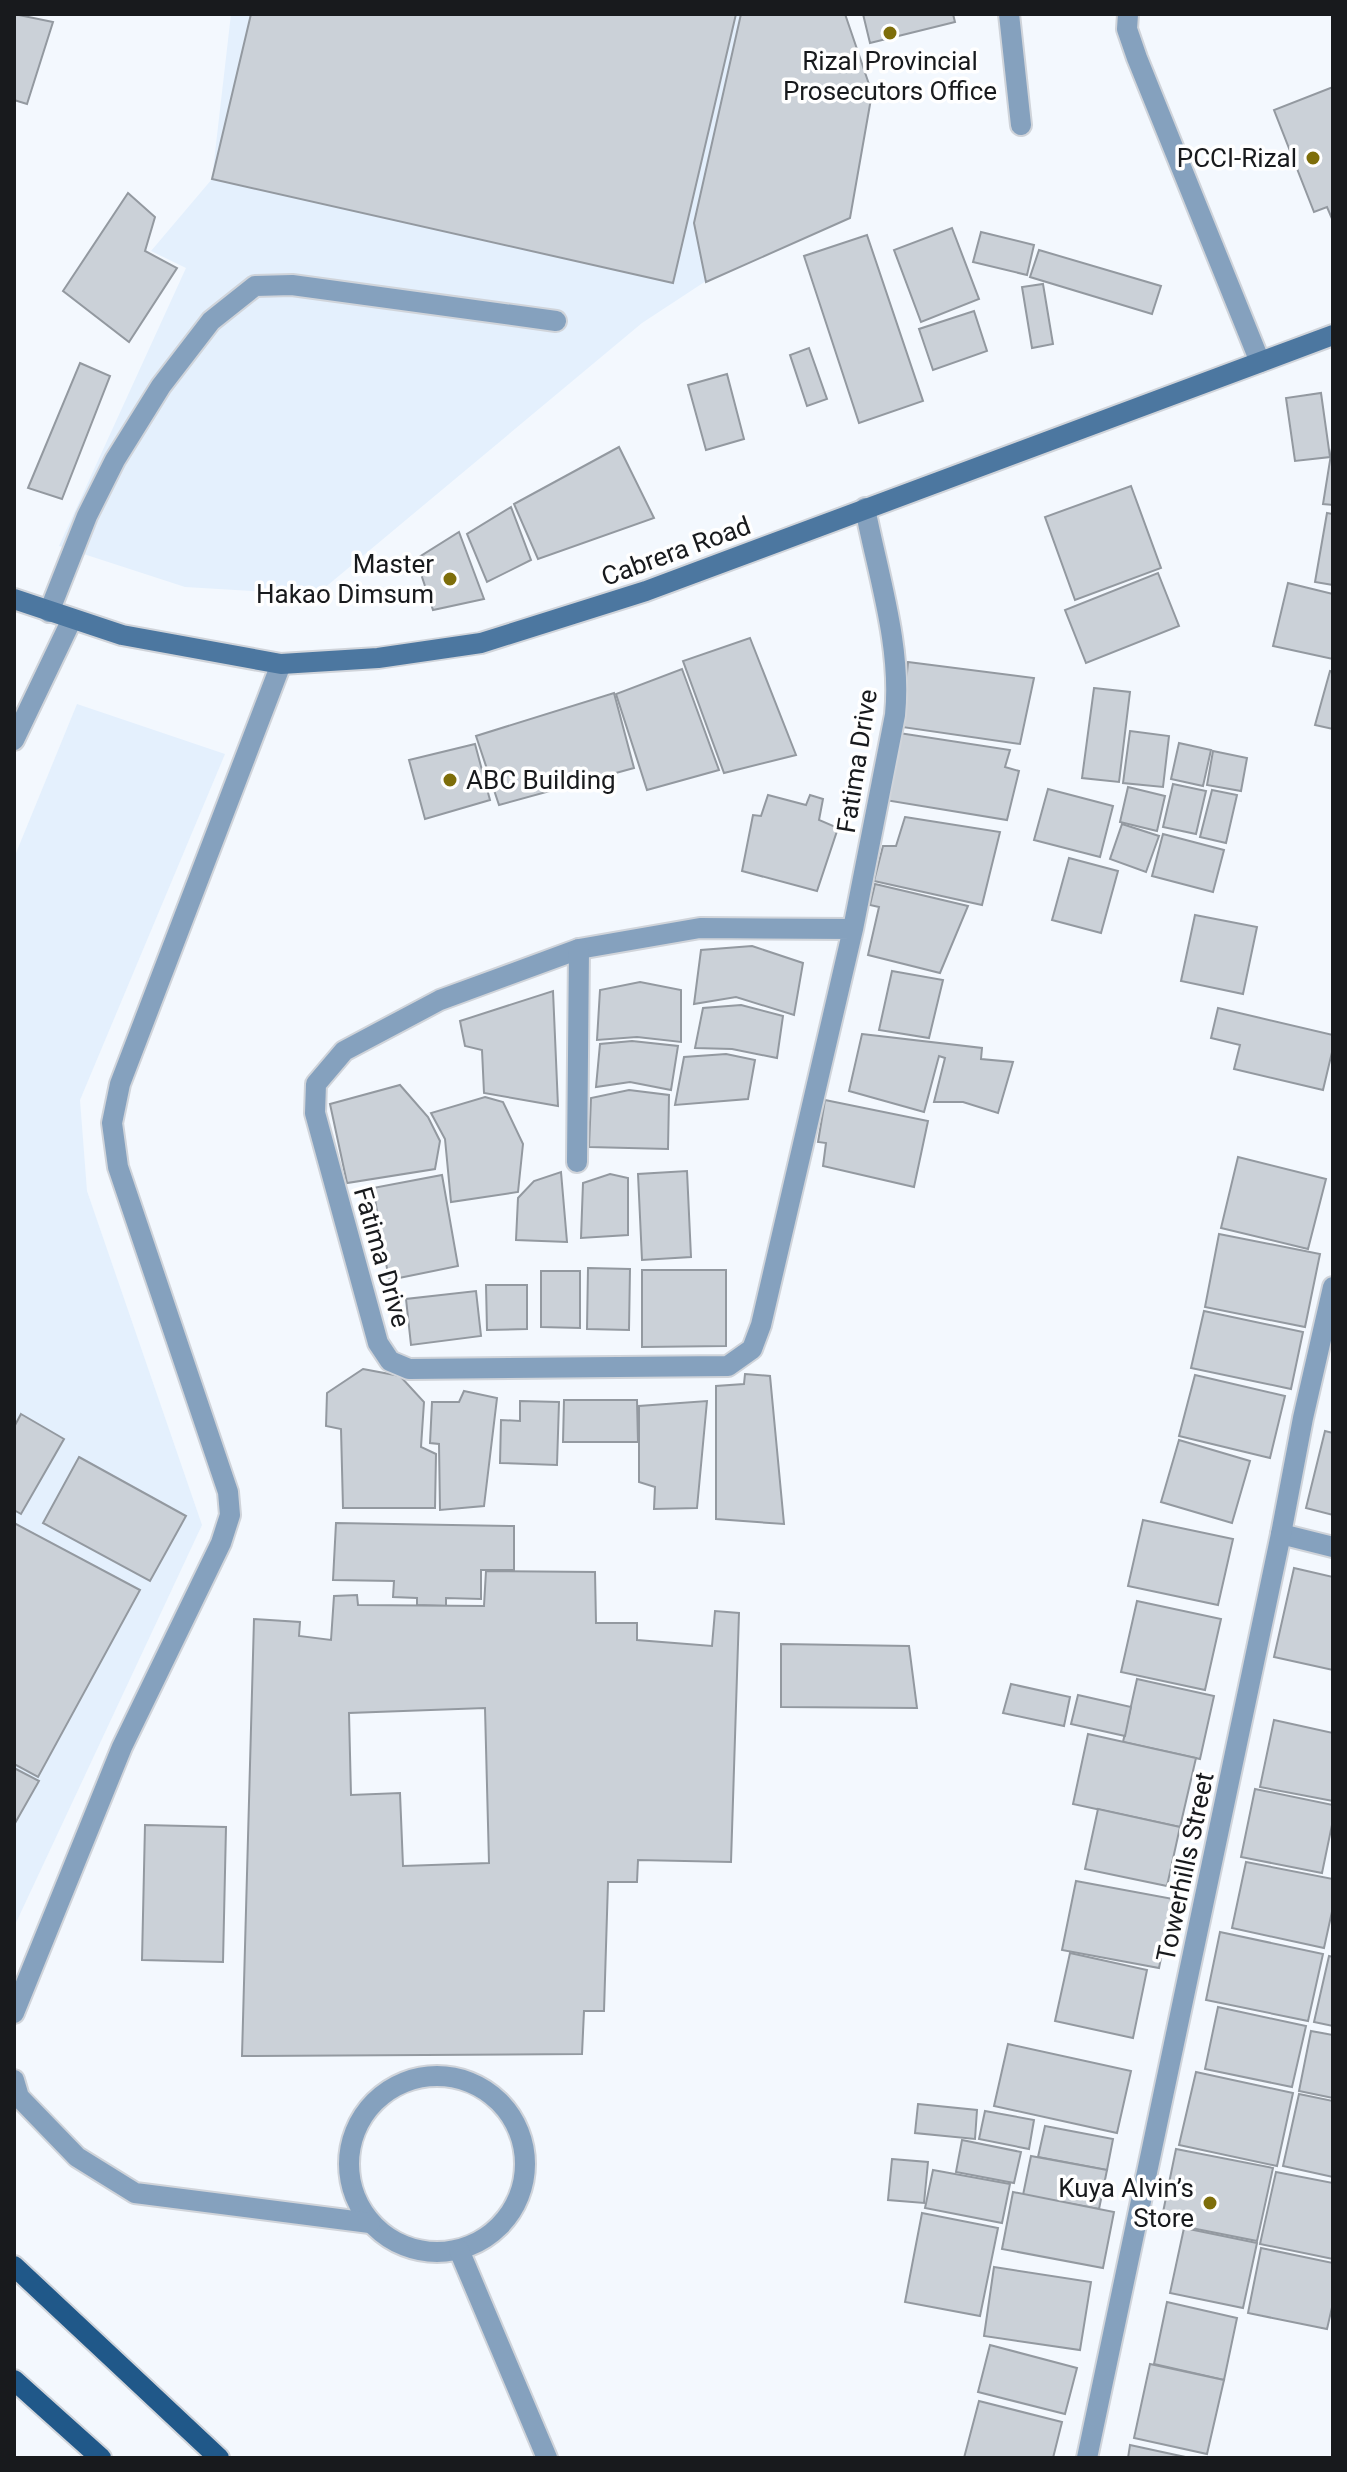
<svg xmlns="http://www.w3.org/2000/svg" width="1347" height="2472" viewBox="0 0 1347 2472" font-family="Roboto,sans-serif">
<rect width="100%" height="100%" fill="#f3f8fe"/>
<g fill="#e4f0fd">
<path d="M231,14h614l27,79 -22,125 -144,63 -64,42 -326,272 -131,-8 -126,-41 127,-278 -35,-17 61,-72z"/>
<path d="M77,704l148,50 -145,346 7,91 115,334 -188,402v-1069z"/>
</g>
<g fill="#cbd1d8" stroke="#9399a0" stroke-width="2" fill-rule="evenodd">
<path d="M14,14l39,8 -26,82 -13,-4z"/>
<path d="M251,14h485l-63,269 -461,-104z"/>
<path d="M741,14h104l27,79 -22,125 -144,64 -12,-59z"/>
<path d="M863,14h90l2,8 -85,21z"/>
<path d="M1333,87v134l-6,-14 -13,5 -40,-102z"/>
<path d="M128,193l27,24 -10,34 32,17 -48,74 -66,-51z"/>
<path d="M952,228l27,71 -58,23 -27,-72z"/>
<path d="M981,232l53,13 -7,30 -54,-13z"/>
<path d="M867,235l56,166 -64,22 -55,-167z"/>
<path d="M1039,250l122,36 -9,28 -122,-37z"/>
<path d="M1043,284l10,60 -21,4 -10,-61z"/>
<path d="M974,311l13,40 -54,19 -14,-41z"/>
<path d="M809,348l18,51 -20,7 -17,-51z"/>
<path d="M80,363l30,13 -48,123 -34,-11z"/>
<path d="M727,374l17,65 -38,11 -18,-65z"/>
<path d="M1321,393l9,64 -35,4 -9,-63z"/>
<path d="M619,447l35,71 -116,41 -24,-55z"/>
<path d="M1332,448l1,1v56l-10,-1z"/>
<path d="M1131,486l30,82 -86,32 -30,-83z"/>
<path d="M511,507l20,53 -44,22 -20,-48z"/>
<path d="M1327,513l6,1v71l-18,-3z"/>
<path d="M459,532l25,67 -51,11 -17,-51z"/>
<path d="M1158,573l21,53 -93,37 -21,-53z"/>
<path d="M1288,583l45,11v65l-60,-13z"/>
<path d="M750,638l46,117 -72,18 -41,-112z"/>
<path d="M908,662l126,16 -14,66 -118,-17z"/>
<path d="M682,669l37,101 -72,20 -31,-96z"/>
<path d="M1330,671l3,1v57l-18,-4z"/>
<path d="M1094,688l36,4 -11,90 -37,-4z"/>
<path d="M614,693l20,75 -135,37 -23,-69z"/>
<path d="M1130,731l39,5 -6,51 -40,-4z"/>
<path d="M899,733l111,17 -5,17 14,4 -12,49 -122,-20z"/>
<path d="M1179,743l32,7 -8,36 -32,-7z"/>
<path d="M475,744l15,56 -65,19 -16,-59z"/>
<path d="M1213,751l34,7 -6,33 -34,-6z"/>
<path d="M1173,784l33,7 -10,43 -33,-7z"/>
<path d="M1128,787l37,9 -8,35 -37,-9z"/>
<path d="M1048,789l65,17 -13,51 -66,-17z"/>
<path d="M1212,790l25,5 -11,48 -26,-6z"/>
<path d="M768,795l38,10 4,-10 13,4 -4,21 19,8 -21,63 -75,-20 11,-56 8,1z"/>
<path d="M905,817l95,15 -18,73 -108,-24 9,-35h13z"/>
<path d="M1122,824l37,12 -13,36 -36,-13z"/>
<path d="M1163,834l61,16 -11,42 -61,-16z"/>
<path d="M1069,858l49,13 -17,62 -49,-13z"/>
<path d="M875,884l93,22 -28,67 -72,-18 11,-48 -9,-2z"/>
<path d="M1195,915l62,12 -14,67 -62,-13z"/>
<path d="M752,946l51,17 -9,52 -58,-18 -42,7 7,-54z"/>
<path d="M892,971l51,9 -14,58 -50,-8z"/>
<path d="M640,982l41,8v52l-44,-5 -40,3 3,-50z"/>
<path d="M553,991l5,115 -74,-13 -2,-43 -17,-4 -5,-25z"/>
<path d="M741,1005l42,11 -6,42 -45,-9 -37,-1 8,-40z"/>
<path d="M1218,1008l115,27v13l-10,42 -89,-21 6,-24 -29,-7z"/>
<path d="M862,1034l120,14 -1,11 32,3 -15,51 -35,-11h-29l11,-44 -6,-2 -15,56 -75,-21z"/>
<path d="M632,1041l46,5 -7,44 -41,-8 -34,5 4,-43z"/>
<path d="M726,1054l29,6 -7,39 -73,6 9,-48z"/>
<path d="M400,1085l28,32 12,24 -5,28 -88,14 -17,-79z"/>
<path d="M629,1090l40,5 -1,54 -79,-2 2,-49z"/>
<path d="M485,1097l18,5 20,42 -5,48 -67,10 -6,-63 -14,-26z"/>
<path d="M825,1100l103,21 -14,66 -91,-21 3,-23 -8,-1z"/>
<path d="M1238,1157l88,22 -18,70 -87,-21z"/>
<path d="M687,1171l4,86 -49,3 -4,-86z"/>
<path d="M561,1172l6,70 -51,-2 2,-42 16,-17z"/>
<path d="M610,1174l18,4v57l-47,3 2,-55z"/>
<path d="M442,1175l16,91 -69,14 -16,-92z"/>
<path d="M1219,1234l101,20 -15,73 -100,-20z"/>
<path d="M588,1268l42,1 -1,61 -42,-1z"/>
<path d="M642,1270h84v76l-84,1z"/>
<path d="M541,1271h39v57l-39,-1z"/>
<path d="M486,1285h41v44l-40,1z"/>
<path d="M476,1291l5,45 -70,9 -5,-46z"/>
<path d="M1204,1311l99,21 -12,57 -100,-21z"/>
<path d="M363,1369l37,7 24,26 -3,45 15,7 -1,54h-92l-2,-79 -15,-3 1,-33z"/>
<path d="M745,1374l25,2 14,148 -68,-5v-133l28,-2z"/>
<path d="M1195,1375l90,21 -15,62 -91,-22z"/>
<path d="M464,1391l33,7 -13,108 -44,4 -1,-66 -9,-1 2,-41h27z"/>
<path d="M564,1400h73l1,42h-75z"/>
<path d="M520,1401l39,1 -2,63 -57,-2 1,-43 19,1z"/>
<path d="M707,1401l-10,107 -43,1 1,-22 -16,-5v-76z"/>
<path d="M21,1414l43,25 -43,75 -7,-4v-83z"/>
<path d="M1325,1431l8,2v82l-27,-7z"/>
<path d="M1179,1440l71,21 -18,62 -71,-21z"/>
<path d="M79,1457l107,59 -36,65 -107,-58z"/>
<path d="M1143,1520l90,19 -15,66 -90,-19z"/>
<path d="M14,1523l126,67 -102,187 -24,-13z"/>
<path d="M336,1523l178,3v44h-33v29l-35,-1v8l-29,-1v-7l-24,-1 1,-16 -61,-1z"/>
<path d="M1294,1568l39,9v93l-59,-13z"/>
<path d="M486,1571l109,1 1,51h41v17l75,6 3,-35 24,2 -8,249 -93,-2 -1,22h-29l-4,129h-20l-2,43 -340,2 12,-437 46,3 -1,14 32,4 3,-44 23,-1 1,10 126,1zM485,1708l4,155 -86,3 -3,-73 -49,2 -2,-82z"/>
<path d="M1137,1601l84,18 -16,71 -84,-18z"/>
<path d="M781,1644l128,2 8,62 -136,-1z"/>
<path d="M1137,1679l77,17 -14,63 -77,-17z"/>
<path d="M1011,1684l59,13 -6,29 -61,-13z"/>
<path d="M1078,1695l53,12 -6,29 -54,-12z"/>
<path d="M1274,1720l59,13v68l-73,-14z"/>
<path d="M1088,1734l108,24 -16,69 -107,-23z"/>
<path d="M14,1768l25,13 -25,44z"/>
<path d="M1255,1789l78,16v15l-11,53 -81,-16z"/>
<path d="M1098,1809l82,18 -13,59 -82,-17z"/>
<path d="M145,1825l81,2 -3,135 -81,-2z"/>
<path d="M1246,1862l87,17v28l-9,41 -92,-20z"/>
<path d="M1076,1881l97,18 -14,69 -97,-18z"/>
<path d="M1220,1932l103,22 -15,67 -102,-21z"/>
<path d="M1070,1953l77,17 -14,68 -78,-17z"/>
<path d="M1329,1956l4,1v69l-19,-4z"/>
<path d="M1218,2007l88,19 -14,61 -87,-18z"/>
<path d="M1311,2031l22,4v63l-34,-7z"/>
<path d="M1008,2044l123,27 -14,62 -123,-27z"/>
<path d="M1196,2072l97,21 -16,73 -98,-21z"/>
<path d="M1299,2094l34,7v76l-50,-11z"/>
<path d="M918,2104l59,6 -2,29 -60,-6z"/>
<path d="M985,2111l49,9 -5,29 -50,-10z"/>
<path d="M1045,2126l68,13 -6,31 -69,-13z"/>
<path d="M962,2140l59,12 -7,31 -58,-11z"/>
<path d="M1176,2149l97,19 -16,73 -96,-19z"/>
<path d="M1031,2156l76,14 -8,39 -76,-14z"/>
<path d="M892,2159l36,3 -4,41 -36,-3z"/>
<path d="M933,2170l77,14 -8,39 -77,-15z"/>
<path d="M1276,2172l57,11v76l-73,-15z"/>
<path d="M1013,2192l101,20 -11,56 -101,-19z"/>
<path d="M922,2213l76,15 -18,88 -75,-14z"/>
<path d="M1184,2228l73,15 -14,65 -73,-15z"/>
<path d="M1261,2248l72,15v40l-6,26 -79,-16z"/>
<path d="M994,2267l97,15 -11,68 -96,-14z"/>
<path d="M1167,2302l70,16 -13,62 -70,-16z"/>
<path d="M990,2345l87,23 -12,46 -87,-22z"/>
<path d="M1150,2364l74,16 -17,74 -73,-16z"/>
<path d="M979,2401l83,21 -9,36h-89z"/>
<path d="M1130,2445l60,13h-62z"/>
</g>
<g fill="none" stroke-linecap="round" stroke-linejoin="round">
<defs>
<g id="service">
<path d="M1009,14l12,111"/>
<path d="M1128,14l-1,15 10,29 123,304"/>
<path d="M49,612l38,-96 28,-56 46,-74 50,-65 44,-35 37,-1 264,36"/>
<path d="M14,740l58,-121"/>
<path d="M14,2013l108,-266 99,-204 9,-28 -2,-23 -110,-325 -6,-44 8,-39 161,-420"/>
<circle cx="437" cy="2164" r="88"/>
<path d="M14,2080l5,17 58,60 58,36 235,30"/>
<path d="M459,2250l88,208"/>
</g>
<g id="minor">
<path d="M853,929l-153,-1 -121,21 -139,51 -96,51 -28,33 -1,29 63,230 12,18 19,8 319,-3 24,-17 9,-24 92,-396 42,-214c7,-68 -17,-140 -30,-207"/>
<path d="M577,1162l2,-213"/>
<path d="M1281,1534l52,13"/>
<path d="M1087,2458l194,-924 22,-116 30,-131"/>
</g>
<path id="secondary" d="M14,599l108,36 159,29 97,-6 103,-15 165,-52 687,-256"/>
<g id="primary">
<path d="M14,2266l205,192"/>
<path d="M14,2380l87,78"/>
</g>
</defs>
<use href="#service" stroke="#d0d4da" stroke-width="24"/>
<use href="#minor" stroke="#d0d4da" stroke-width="24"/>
<use href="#secondary" stroke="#d0d4da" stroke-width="24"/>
<use href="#primary" stroke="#d0d4da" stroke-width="24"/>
<use href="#service" stroke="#85a1be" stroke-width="20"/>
<use href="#minor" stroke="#85a1be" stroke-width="20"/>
<use href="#secondary" stroke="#4c77a0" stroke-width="20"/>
<use href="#primary" stroke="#205889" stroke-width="20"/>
</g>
<g fill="#7e6e0a" stroke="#fff" stroke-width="3">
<circle cx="890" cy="33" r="8"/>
<circle cx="1313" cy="158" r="8"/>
<circle cx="450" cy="579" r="8"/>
<circle cx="450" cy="780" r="8"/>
<circle cx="1210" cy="2203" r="8"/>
</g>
<g text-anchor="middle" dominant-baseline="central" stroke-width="7" stroke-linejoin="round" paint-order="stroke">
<g font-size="26" fill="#181a1d" stroke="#fff" text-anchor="end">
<text x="890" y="61" text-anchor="middle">Rizal Provincial<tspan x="890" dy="30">Prosecutors Office</tspan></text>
<text x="1297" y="158">PCCI-Rizal</text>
<text x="434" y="564">Master<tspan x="434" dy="30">Hakao Dimsum</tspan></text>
<text x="466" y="780" text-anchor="start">ABC Building</text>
<text x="1194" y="2188">Kuya Alvin’s<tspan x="1194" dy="30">Store</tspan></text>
</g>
<g font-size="26" fill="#181a1d" stroke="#fff">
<text transform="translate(676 551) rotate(-20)">Cabrera Road</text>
<text transform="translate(857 761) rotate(-81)">Fatima Drive</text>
<text transform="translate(382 1257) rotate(74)">Fatima Drive</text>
<text transform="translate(1185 1867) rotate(-78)">Towerhills Street</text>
</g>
</g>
<rect width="1347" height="2472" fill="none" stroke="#181a1d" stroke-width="32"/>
</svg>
